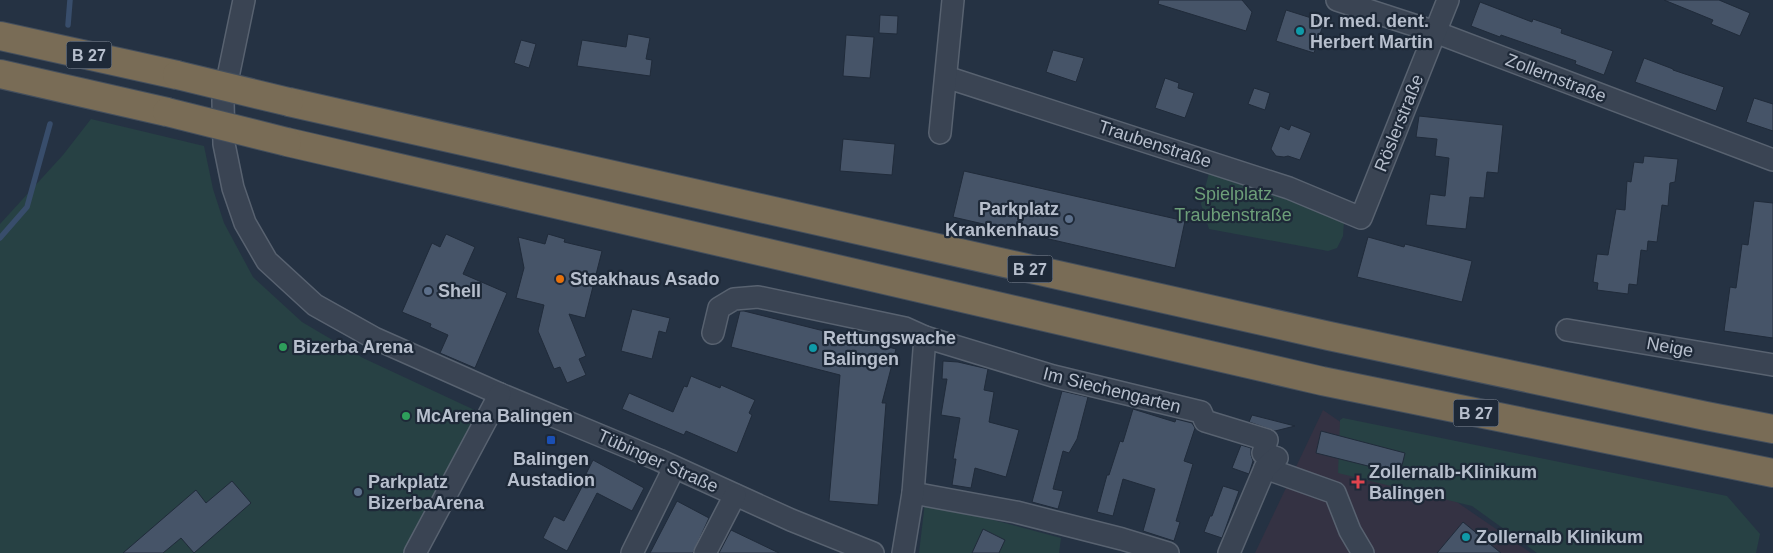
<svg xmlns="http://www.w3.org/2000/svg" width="1773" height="553" viewBox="0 0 1773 553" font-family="Arial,sans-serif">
<rect width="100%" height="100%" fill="#253243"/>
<path fill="#343243" d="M1323,410l208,143h-276z"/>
<g fill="#274144">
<path d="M91,119l113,27 9,43 11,34 29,54 49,45 61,36 118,55 -73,140h-408v-329l63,-69z"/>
<path d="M1211,165l133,56 -1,15 -6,12 -9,3 -119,-22 -8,-25z"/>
<path d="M1343,418l384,78 33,38 -4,19h-219l-65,-47 -134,-33 2,-53z"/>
<path d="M925,502l136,36 -2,15h-140z"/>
</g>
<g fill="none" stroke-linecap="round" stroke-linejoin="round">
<g stroke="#384d6b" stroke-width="5.5">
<path d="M68,25l2,-25"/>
<path d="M0,238l27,-31 23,-83"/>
</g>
</g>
<g fill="#465468" stroke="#202b3a">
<path d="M1159,0h83l10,12 -6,19 -88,-27z"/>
<path d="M1664,0h55l31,13 -10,23 -29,-12 2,-4z"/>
<path d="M1480,2l52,20 1,-3 29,10 -1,4 52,18 -9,24 -29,-11 1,-3 -75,-26 -1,2 -29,-11z"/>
<path d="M1286,10l38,12 -10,31 -38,-12z"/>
<path d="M880,15l18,1 -1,18 -18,-1z"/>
<path d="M628,34l22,4 -4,21 6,1 -2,16 -73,-10 5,-26 44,7z"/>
<path d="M846,35l28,2 -4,41 -27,-2z"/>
<path d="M521,40l15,4 -7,24 -15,-5z"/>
<path d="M1053,50l31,8 -8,24 -30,-10z"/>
<path d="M1644,58l29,11v1l51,17 -8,24 -81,-29z"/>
<path d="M1165,78l14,5 -1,5 16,5 -9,25 -30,-10z"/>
<path d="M1254,88l16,5 -5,17 -17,-6z"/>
<path d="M1754,98l19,6v27l-27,-9z"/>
<path d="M1419,116l84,9 -5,48 -11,-1 -3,26 -14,-1 -4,32 -40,-4 4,-31 15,2 4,-38 -14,-2 2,-17 -21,-2z"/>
<path d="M1291,125l20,8 -11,27 -12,-4 -4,1 -8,-1 -5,-7 9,-23 9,4z"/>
<path d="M843,139l52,5 -3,31 -52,-4z"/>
<path d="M1644,156l34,3 -3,23 -5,1 -2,23 -6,-1 -5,37 -9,-1 -1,10 -6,-1 -4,35 -8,-1 -1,10 -31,-4 1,-7 -5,-1 4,-28 11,1 8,-46 9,1 2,-29 4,1 3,-20 9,1z"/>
<path d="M964,171l221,50 -10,47 -222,-51z"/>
<path d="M1754,201l19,2v135l-49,-7 6,-44 6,1 6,-44 6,1z"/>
<path d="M446,234l29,13 -12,27 44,19 -32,75 -35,-15 8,-18 -18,-8 1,-3 -29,-12 30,-69 8,4z"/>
<path d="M548,234l17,5 -1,3 38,9 -17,67 -16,-4 17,42 -7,3 7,16 -19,8 -7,-16 -6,2 -16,-38 6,-26 -28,-7 8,-30 -6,-31 27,7z"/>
<path d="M1368,237l36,10 1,-3 67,17 -10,41 -105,-25z"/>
<path d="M632,309l38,9 -4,15 -7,-2 -7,28 -31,-8z"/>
<path d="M740,311h4l152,38 -14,54h4l-8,102 -49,-4 11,-126 -109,-28z"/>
<path d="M943,361l15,1 30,7 -4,21 10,2 -5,30 30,8 -13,47 -31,-9 -4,20 -19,-3 4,-26h-3l7,-41 -19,-3 6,-36h-5z"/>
<path d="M691,376l29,12 1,-3 34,15 -6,13 3,2 -15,38 -51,-22 -2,4 -62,-26 7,-16 44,19 11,-26 3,1z"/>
<path d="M1062,391l26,6 -11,42 -8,14 -6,-2 -10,38 10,2 -5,18 -26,-7z"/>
<path d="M1133,409l42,13 1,-3 16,4 3,5 -11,33 9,3 -17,57 4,1 -6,19 -31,-10 12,-42 -32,-10 -10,37 -16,-4 10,-37h2l11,-34 3,1z"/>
<path d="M1252,415l43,11 -20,5 -26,-9z"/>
<path d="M1321,431l84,22 -5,21 -84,-21z"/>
<path d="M1241,445l10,3v7l2,6 -4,13 -17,-6z"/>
<path d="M593,460l51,28 -12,23 -35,-18 -30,58 -24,-13 11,-22 10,5 20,-38 -2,-1z"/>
<path d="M232,481l19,22 -57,50 -13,-15 -18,15h-40l73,-63 10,13z"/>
<path d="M1223,486l16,5 -17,47 -18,-6 6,-16h2z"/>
<path d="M677,501l32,17 -16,35h-43z"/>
<path d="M1463,522l38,31h-64z"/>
<path d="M983,529l22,11 -6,13h-27z"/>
<path d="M731,530l48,23h-60z"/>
</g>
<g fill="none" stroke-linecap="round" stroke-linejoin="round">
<defs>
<g id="minor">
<path d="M244,0l-21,101 1,43 9,44 12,35 22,38 48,44 59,33 126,56 159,66 132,60 82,33"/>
<path d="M1337,0l98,32 338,128"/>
<path d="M946,77l343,111 72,30 87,-218"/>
<path d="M940,133l13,-133"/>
<path d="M1567,330l206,35"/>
<path d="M713,333l6,-25 15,-9 24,-2 147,31 20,9 128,39 148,36 4,9 62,19 -4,13 14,5"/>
<path d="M1265,468l70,25 15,38 13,22"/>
<path d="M913,493l103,19 106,27 46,14"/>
<path d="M415,553l85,-159"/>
<path d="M632,553l42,-85"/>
<path d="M705,553l30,-58"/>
<path d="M903,553l10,-60 12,-156"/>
<path d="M1229,553l36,-85 11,-10"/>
</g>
<g id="highway">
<path d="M0,36l177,39"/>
<path d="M0,74l167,38"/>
<path d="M289,102l1040,234 377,80 67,13"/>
<path d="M287,142l1035,239 451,92"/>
</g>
</defs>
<use href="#minor" stroke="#586270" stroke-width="24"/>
<use href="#highway" stroke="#444f5d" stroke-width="30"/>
<use href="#minor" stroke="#3a4453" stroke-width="21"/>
<use href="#highway" stroke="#796c56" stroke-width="28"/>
<defs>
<g id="highway-bridge">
<path d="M177,75l112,27"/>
<path d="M167,112l120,30"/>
</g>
</defs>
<use href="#highway-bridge" stroke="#444f5d" stroke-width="30" stroke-linecap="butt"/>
<use href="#highway-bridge" stroke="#796c56" stroke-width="28"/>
</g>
<g fill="#0f9aa8" stroke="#1e2938" stroke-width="2">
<circle cx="1300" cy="31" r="5"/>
<circle cx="813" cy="348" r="5"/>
<circle cx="1466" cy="537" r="5"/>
</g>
<g fill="#5c6f8a" stroke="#1e2938" stroke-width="2">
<circle cx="1069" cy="219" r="5"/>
<circle cx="428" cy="291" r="5"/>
<circle cx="358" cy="492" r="5"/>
</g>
<circle fill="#e8710a" stroke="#1e2938" stroke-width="2" cx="560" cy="279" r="5"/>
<g fill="#2e9e5b" stroke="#1e2938" stroke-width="2">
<circle cx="283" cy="347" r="5"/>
<circle cx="406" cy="416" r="5"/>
</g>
<rect fill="#1a4fb4" stroke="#1e2938" stroke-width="2" x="546" y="435" width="10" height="10" rx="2.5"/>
<path fill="#e0444e" stroke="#1e2938" stroke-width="2" d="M1355.5 474.5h5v5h5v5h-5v5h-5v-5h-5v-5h5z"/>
<g text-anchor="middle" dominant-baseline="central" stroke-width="4.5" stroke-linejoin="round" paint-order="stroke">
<g fill="#1e2938" stroke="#8992a0" stroke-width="1">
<rect x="66.5" y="41.5" width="45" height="27" rx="4"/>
<rect x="1007.5" y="255.5" width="45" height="27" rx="4"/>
<rect x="1453.5" y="399.5" width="45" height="27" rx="4"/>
</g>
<g font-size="16" font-weight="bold" fill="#b7bfcd">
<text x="89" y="55">B 27</text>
<text x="1030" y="269">B 27</text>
<text x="1476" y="413">B 27</text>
</g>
<g font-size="18" font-weight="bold" fill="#b7bfcd" stroke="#1e2938" text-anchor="start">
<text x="1310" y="21">Dr. med. dent.<tspan x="1310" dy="21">Herbert Martin</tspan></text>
<text x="1059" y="209" text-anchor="end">Parkplatz<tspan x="1059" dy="21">Krankenhaus</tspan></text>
<text x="570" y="279">Steakhaus Asado</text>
<text x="438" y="291">Shell</text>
<text x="823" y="338">Rettungswache<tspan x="823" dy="21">Balingen</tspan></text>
<text x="293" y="347">Bizerba Arena</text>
<text x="416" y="416">McArena Balingen</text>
<text x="551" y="459" text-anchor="middle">Balingen<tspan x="551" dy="21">Austadion</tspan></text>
<text x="1369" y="472">Zollernalb-Klinikum<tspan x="1369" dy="21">Balingen</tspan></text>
<text x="368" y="482">Parkplatz<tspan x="368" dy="21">BizerbaArena</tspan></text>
<text x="1476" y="537">Zollernalb Klinikum</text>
</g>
<g font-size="18" fill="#b7bfcd" stroke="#1e2938">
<text transform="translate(1556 78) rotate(21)">Zollernstraße</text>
<text transform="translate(1399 123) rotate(-68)">Röslerstraße</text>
<text transform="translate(1155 144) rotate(18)">Traubenstraße</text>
<text transform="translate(1670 347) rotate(10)">Neige</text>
<text transform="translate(1112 390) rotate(14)">Im Siechengarten</text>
<text transform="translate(658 461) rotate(24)">Tübinger Straße</text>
</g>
<g font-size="18" fill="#6d9f79" stroke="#1e2938">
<text x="1233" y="194">Spielplatz<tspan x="1233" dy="21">Traubenstraße</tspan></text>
</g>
</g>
</svg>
